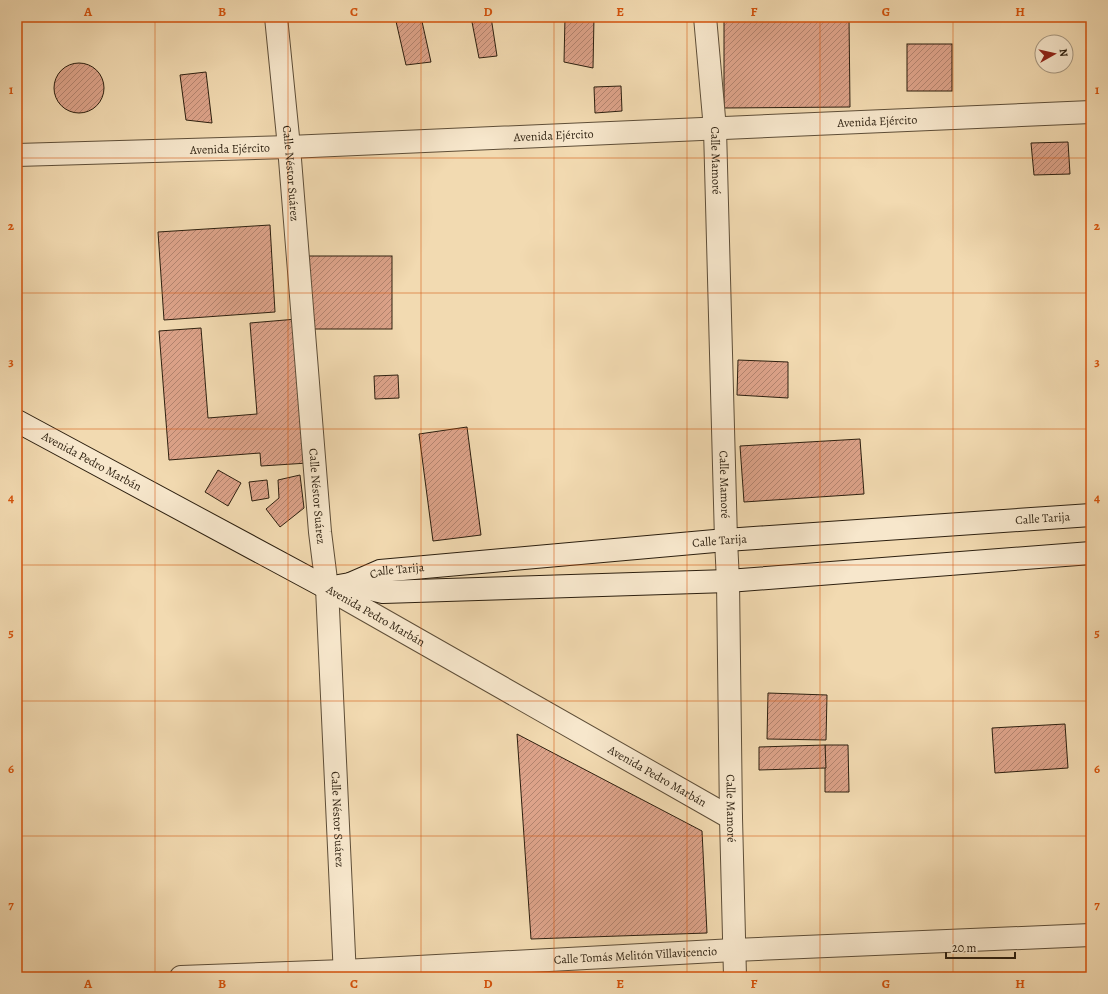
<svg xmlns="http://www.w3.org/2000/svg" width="1108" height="994" viewBox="0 0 1108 994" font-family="Alegreya,serif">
<defs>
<pattern id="building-hatch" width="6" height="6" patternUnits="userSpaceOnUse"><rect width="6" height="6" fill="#dda38a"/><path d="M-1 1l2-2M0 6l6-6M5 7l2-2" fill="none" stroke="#b3846f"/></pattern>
</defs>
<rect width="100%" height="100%" fill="#f2dab1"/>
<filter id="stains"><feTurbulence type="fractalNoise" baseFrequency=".005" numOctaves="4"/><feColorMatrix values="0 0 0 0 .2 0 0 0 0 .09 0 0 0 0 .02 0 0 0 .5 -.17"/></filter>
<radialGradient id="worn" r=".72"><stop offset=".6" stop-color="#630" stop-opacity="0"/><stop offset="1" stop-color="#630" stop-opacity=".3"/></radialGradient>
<g fill="url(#building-hatch)" stroke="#2c1f0f">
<path d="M395,17h26l10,45 -25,3z"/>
<path d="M471,17h20l6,39 -18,2z"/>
<path d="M565,17h29l-1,51 -29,-6z"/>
<path d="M724,17h125l1,90 -126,1z"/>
<rect x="907" y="44" width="45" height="47"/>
<circle cx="79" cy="88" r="25"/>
<path d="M206,72l6,51 -26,-3 -6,-45z"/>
<path d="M621,86l1,25 -27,2 -1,-26z"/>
<path d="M1068,142l2,32 -36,1 -3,-32z"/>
<path d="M270,225l5,87 -111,8 -6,-88z"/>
<rect x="307" y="256" width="85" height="73"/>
<path d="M297,319l11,144 -47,3 -1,-13 -91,7 -10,-129 42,-3 7,90 49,-4 -7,-91z"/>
<path d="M738,360l50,2v36l-51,-3z"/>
<path d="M398,375l1,23 -24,1 -1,-23z"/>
<path d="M467,427l14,108 -48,6 -14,-107z"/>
<path d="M860,439l4,55 -120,8 -4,-56z"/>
<path d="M218,470l23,13 -13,23 -23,-14z"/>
<path d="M300,475l4,33 -24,19 -14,-18 13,-11 -1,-18z"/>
<path d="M267,480l2,18 -17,3 -3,-19z"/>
<path d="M768,693l59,2 -1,45 -59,-1z"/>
<path d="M1065,724l3,44 -73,5 -3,-45z"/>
<path d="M517,734l185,97 5,102 -176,6z"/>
<path d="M825,745h23l1,47h-24z"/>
<path d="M825,745l1,23 -67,2v-23z"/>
</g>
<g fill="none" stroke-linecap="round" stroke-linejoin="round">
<defs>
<g id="street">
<path id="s1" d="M276,17l13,130 31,385 7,56 18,389"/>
<path id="s2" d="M705,17l10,112 11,411 2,41 3,237 4,159"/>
<path id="s3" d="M17,155l272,-8 802,-35"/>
<path id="s4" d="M327,588l404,230"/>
<path id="s5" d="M181,977l163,-6 390,-21 357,-15"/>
</g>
<g id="secondary">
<path id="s6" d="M17,421l310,167 23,-4 30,-13 346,-31 365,-25"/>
<path d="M350,584l33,8 345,-11 363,-28"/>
</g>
</defs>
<use href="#street" stroke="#5e4e38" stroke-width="24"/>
<use href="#secondary" stroke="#2c1f0f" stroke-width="24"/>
<use href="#street" stroke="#f7e7cc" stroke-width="22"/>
<use href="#secondary" stroke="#f7e7cc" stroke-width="22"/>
</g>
<path fill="none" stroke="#d5530c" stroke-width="1" stroke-opacity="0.55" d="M155,17v960M288,17v960M421,17v960M554,17v960M687,17v960M820,17v960M953,17v960M17,158h1074M17,293h1074M17,429h1074M17,565h1074M17,701h1074M17,836h1074"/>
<g text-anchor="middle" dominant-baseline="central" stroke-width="3" stroke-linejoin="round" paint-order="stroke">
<g font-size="12" fill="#2c1f0f" stroke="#f7e7cc">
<text stroke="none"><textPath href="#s3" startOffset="861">Avenida Ejército</textPath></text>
<text stroke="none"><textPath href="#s3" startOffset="537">Avenida Ejército</textPath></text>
<text stroke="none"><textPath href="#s3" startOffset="213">Avenida Ejército</textPath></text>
<text stroke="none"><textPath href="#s2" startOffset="144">Calle Mamoré</textPath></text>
<text stroke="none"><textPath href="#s1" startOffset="157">Calle Néstor Suárez</textPath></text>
<text stroke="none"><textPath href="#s6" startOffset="85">Avenida Pedro Marbán</textPath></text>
<text stroke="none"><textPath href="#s2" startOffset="468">Calle Mamoré</textPath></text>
<text stroke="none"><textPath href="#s1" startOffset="481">Calle Néstor Suárez</textPath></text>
<text stroke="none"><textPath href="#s6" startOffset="1073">Calle Tarija</textPath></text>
<text stroke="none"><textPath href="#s6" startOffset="749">Calle Tarija</textPath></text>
<text stroke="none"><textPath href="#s6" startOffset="425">Calle Tarija</textPath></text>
<text stroke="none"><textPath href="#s4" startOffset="56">Avenida Pedro Marbán</textPath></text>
<text stroke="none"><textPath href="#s4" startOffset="380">Avenida Pedro Marbán</textPath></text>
<text stroke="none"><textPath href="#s2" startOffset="792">Calle Mamoré</textPath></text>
<text stroke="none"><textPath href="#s1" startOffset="805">Calle Néstor Suárez</textPath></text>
<text stroke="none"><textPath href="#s5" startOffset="455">Calle Tomás Melitón Villavicencio</textPath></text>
</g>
</g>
<rect width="1108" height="994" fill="none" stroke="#f2dab1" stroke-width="44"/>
<g transform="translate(1054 54) rotate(82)"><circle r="19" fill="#f7e7cc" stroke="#a69780"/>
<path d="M0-3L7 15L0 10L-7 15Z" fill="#8f2418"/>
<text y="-6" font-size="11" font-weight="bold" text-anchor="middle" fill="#2c1f0f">N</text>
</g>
<path d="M946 952v6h69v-6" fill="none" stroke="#2c1f0f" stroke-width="2"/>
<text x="952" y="952" font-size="12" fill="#2c1f0f" stroke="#f7e7cc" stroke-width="3" paint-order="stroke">20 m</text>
<rect x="22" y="22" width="1064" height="950" fill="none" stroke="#d5530c" stroke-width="1.5"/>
<g font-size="13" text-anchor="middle" font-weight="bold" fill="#d5530c">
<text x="88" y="16">A</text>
<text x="222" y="16">B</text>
<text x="354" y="16">C</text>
<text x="488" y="16">D</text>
<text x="620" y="16">E</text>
<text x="754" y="16">F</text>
<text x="886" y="16">G</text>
<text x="1020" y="16">H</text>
<text x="11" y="94">1</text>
<text x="1097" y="94">1</text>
<text x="11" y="230">2</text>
<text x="1097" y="230">2</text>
<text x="11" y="366">3</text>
<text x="1097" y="366">3</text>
<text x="11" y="502">4</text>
<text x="1097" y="502">4</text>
<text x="11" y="637">5</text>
<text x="1097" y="637">5</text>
<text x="11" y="773">6</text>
<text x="1097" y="773">6</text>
<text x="11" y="909">7</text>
<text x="1097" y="909">7</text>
<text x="88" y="988">A</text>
<text x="222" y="988">B</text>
<text x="354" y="988">C</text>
<text x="488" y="988">D</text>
<text x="620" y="988">E</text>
<text x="754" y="988">F</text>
<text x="886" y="988">G</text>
<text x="1020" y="988">H</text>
</g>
<rect width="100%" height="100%" filter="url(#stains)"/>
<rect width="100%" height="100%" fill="url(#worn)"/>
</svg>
